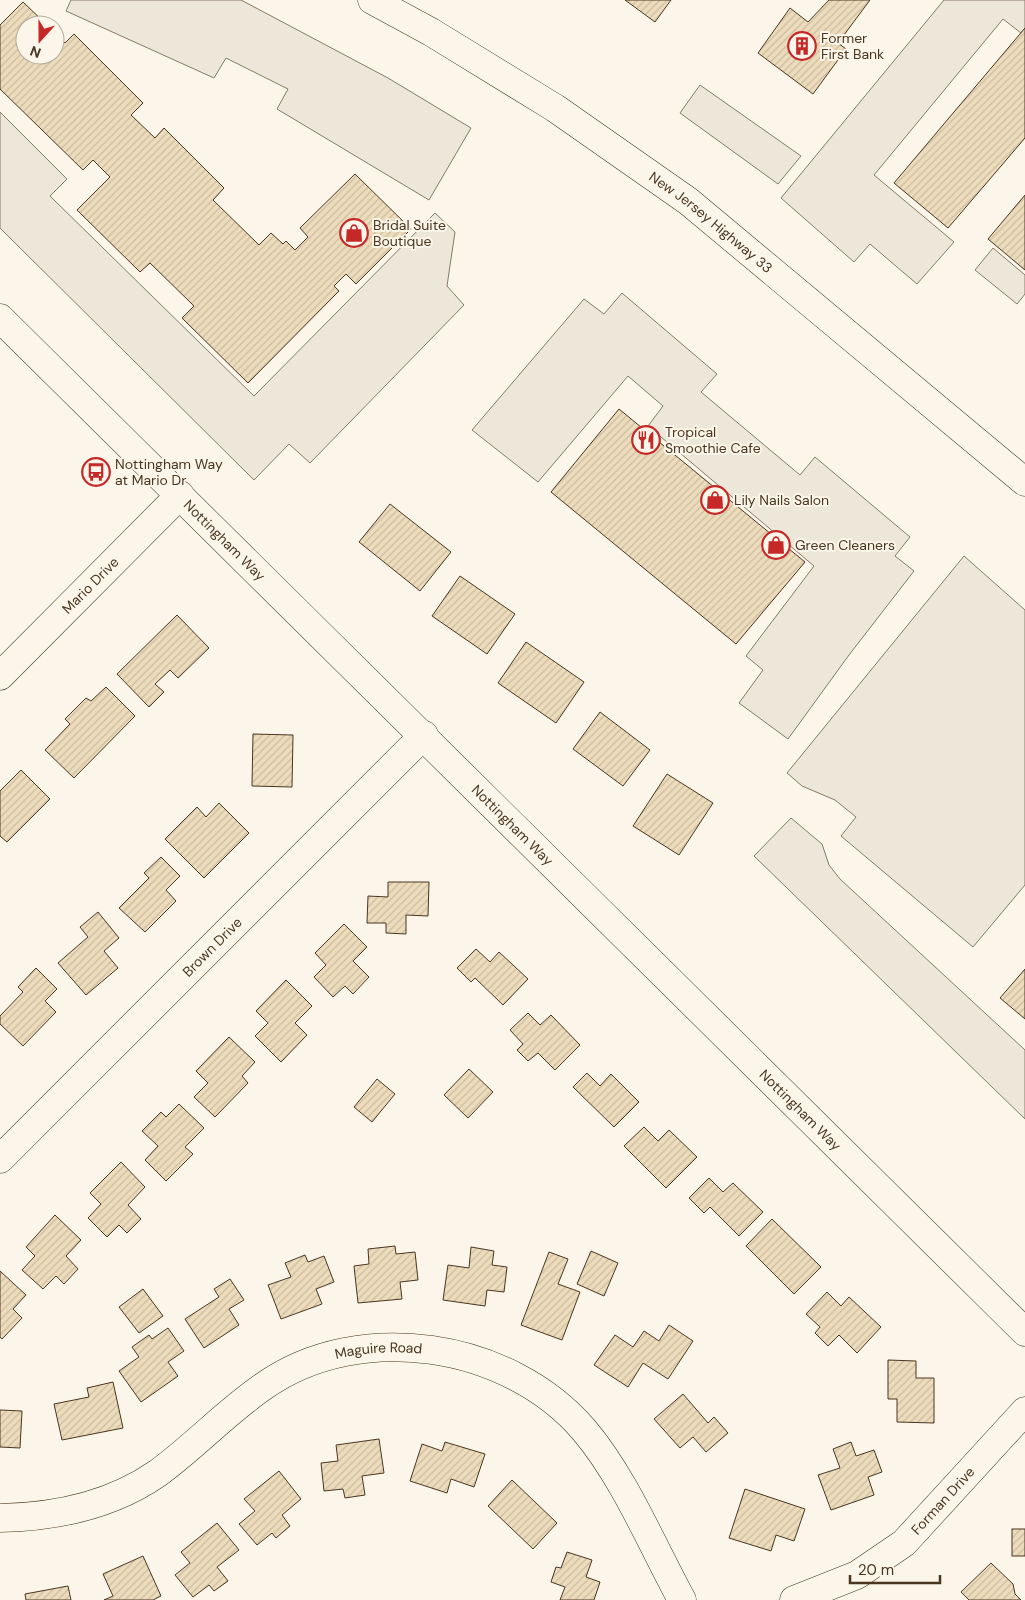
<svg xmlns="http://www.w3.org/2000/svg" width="1025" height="1600" viewBox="0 0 1025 1600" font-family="'DM Sans',sans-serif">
<defs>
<pattern id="building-hatch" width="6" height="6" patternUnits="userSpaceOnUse" patternTransform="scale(1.25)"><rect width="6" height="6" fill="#ecdcbc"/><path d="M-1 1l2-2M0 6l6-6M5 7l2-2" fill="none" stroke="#ccbda1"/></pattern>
</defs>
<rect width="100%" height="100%" fill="#fbf6e9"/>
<g fill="#ede7d9" stroke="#887966">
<path d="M71,0h170l147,78 83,50 -42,72 -152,-91 11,-20 -62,-31 -12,20 -148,-67z"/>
<path d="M944,0h81v28l-4,5 -18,-14 -129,156 80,67 -37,42 -47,-40 -16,18 -73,-64z"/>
<path d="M700,85l101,71 -23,28 -98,-71z"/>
<path d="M0,112l67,67 -17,17 204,200 181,-183 20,19 -8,54 17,19 -154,158 -21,-19 -35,36 -254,-252z"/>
<path d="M993,248l32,27v19l-8,10 -42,-34z"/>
<path d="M622,293l95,81 -16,18 99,83 15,-18 95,80 -15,19 19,15 -65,84 -61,84 -49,-36 24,-33 -17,-14 68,-90 -166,-140 15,-20 -35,-30 -90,106 -66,-52 112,-131 20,15z"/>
<path d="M964,556l61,54v275l-52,62 -132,-111 15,-19 -21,-17 -33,-14 -15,-13z"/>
<path d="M791,818l31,26 7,21 11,14 185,171v69l-271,-263z"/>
</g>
<g fill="url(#building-hatch)" stroke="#4a3520">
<path d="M625,0h46l-16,22z"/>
<path d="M829,0h41l-32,43 8,6 -33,45 -55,-41 32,-45 18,14z"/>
<path d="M23,2l24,23h-22v30h30v-22l10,10 9,-9 69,69 -12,12 24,23 9,-10 60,60 -11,12 46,45 12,-12 12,11 3,-3 9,9 13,-13 -8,-9 55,-54 56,55 -55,55 -10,-10 -12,12 5,5 -91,92 -66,-65 12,-12 -44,-43 -10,9 -63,-62 33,-33 -17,-17 -10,10 -83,-81v-64z"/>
<path d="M1025,28v110l-77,90 -54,-45z"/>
<path d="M1025,195v75l-37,-31z"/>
<path d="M619,409l186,153 -69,82 -185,-152z"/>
<path d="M390,504l61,48 -31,39 -61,-49z"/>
<path d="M460,576l55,38 -28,40 -55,-38z"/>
<path d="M177,615l32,33 -31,30 -8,-8 -15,14 9,8 -15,15 -32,-33z"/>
<path d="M526,642l58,40 -28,41 -58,-40z"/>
<path d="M106,687l29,29 -61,62 -29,-28 25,-26 -5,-5 21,-21 5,3z"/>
<path d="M600,712l50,38 -27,36 -50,-37z"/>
<path d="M253,734l40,1 -1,52 -40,-1z"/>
<path d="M21,770l29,29 -43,43 -7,-6v-45z"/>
<path d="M667,774l46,29 -34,52 -46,-29z"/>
<path d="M219,803l30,30 -45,45 -39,-39 32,-32 9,10z"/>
<path d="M161,857l19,19 -14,14 10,11 -31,31 -26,-24 30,-30 -5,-5z"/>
<path d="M388,882h41l-1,34 -22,-1v19l-20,-1v-10h-19l1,-27 20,1z"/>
<path d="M98,912l21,26 -15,13 14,17 -32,27 -28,-32 30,-26 -8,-10z"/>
<path d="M344,924l23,23 -14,14 16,16 -16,17 -8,-8 -12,11 -19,-20 12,-12 -11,-12z"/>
<path d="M476,949l14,13 9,-10 29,27 -25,26 -28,-27 -4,4 -14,-14z"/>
<path d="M36,968l21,21 -12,12 11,11 -33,34 -23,-22v-8l23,-24 -5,-5z"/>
<path d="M1025,969v50l-25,-21z"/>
<path d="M286,980l26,26 -17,17 12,12 -26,27 -26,-26 13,-13 -12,-12z"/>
<path d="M528,1013l12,12 11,-10 29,30 -25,25 -17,-17 -10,8 -11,-11 6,-6 -13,-14z"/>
<path d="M229,1037l26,25 -13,14 6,7 -33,34 -21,-20 14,-14 -12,-12z"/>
<path d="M469,1069l24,23 -25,26 -24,-23z"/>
<path d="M587,1073l13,13 11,-12 28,28 -25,25 -41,-40z"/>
<path d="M377,1079l18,15 -23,28 -18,-15z"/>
<path d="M179,1104l25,24 -19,19 8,7 -27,27 -21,-21 13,-14 -16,-15 19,-19 5,5z"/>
<path d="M644,1127l14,14 11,-11 28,27 -31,31 -42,-42z"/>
<path d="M121,1162l24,25 -17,18 13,14 -14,14 -8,-8 -12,12 -19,-19 13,-14 -11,-11z"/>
<path d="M709,1178l14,14 10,-9 30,29 -24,24 -29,-29 -6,6 -15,-15z"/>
<path d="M55,1215l26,25 -15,16 12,13 -14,15 -8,-8 -13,13 -21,-19 13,-14 -9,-9z"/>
<path d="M772,1219l49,48 -27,27 -48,-48z"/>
<path d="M395,1246l1,8 19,-2 3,28 -18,2 2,17 -44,4 -4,-37 15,-2 -1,-15z"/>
<path d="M471,1247l23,4 -2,14 15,2 -3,25 -17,-2 -2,16 -42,-6 5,-35 21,3z"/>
<path d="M591,1251l27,12 -14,33 -27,-12z"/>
<path d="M549,1252l19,7 -10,25 22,8 -18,48 -41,-15z"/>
<path d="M305,1255l3,7 16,-6 10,26 -18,7 6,15 -41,15 -13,-34 23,-8 -6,-14z"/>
<path d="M0,1271l26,24 -13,14 9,9 -20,21 -2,-2z"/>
<path d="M230,1279l14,21 -15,9 10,16 -35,23 -19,-29 34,-22 -5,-8z"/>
<path d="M143,1289l20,27 -24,17 -20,-26z"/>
<path d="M827,1292l14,14 8,-9 32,30 -24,26 -18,-18 -11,11 -13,-13 5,-6 -14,-13z"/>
<path d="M669,1325l24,16 -25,38 -25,-16 -15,24 -34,-22 21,-30 18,12 11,-16 15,10z"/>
<path d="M168,1328l16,23 -16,11 10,14 -37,26 -22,-31 20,-14 -7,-10 17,-12 3,4z"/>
<path d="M888,1360l28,1v17h18v45l-37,-1v-23h-9z"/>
<path d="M113,1382l10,46 -61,12 -8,-36 35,-7 -2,-9z"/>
<path d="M683,1394l25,29 6,-6 14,16 -22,19 -13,-15 -13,11 -26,-29z"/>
<path d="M0,1410l22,1 -2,37 -20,-1z"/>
<path d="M379,1439l5,34 -22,3 3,19 -20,3 -2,-9 -19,2 -3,-28 17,-2 -2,-16z"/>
<path d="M445,1442l40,12 -11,33 -23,-8 -4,14 -37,-12 12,-37 20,7z"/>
<path d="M851,1442l5,14 18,-6 8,22 -14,5 6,18 -43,15 -13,-35 22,-7 -7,-19z"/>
<path d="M279,1471l22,28 -19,16 8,11 -14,12 -4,-5 -15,12 -18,-21 16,-13 -11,-12z"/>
<path d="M512,1480l45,43 -24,26 -45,-43z"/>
<path d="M745,1489l60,20 -11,32 -18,-6 -5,16 -42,-13z"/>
<path d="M217,1523l22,27 -22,17 11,14 -14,10 -5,-6 -16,12 -18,-22 15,-12 -9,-11z"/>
<rect x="1012" y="1529" width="13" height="27"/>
<path d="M567,1552l25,8 -6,17 14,5 -6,18h-34l5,-13 -14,-5 5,-15 5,1z"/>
<path d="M143,1556l18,40 -8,4h-49l9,-4 -10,-22z"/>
<path d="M991,1563l22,21 2,10 6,6h-52l-8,-8z"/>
<path d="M68,1586l3,14h-45l-1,-6z"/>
</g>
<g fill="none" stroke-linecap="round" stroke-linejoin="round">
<defs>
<g id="street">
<path id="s1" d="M0,676l180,-181"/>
<path id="s2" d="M0,1159l424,-424"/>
<path id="s3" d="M0,1518c55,-1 112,-13 158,-45 37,-27 68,-61 106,-87 95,-67 245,-44 320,44 40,47 68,115 98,170"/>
<path id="s4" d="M794,1600l63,-25 47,-32 121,-132"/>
</g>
<g id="secondary">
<path id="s5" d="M0,318l1025,1014"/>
</g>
<g id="primary">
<path id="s6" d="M372,0l59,32 124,76 133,93 337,281"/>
</g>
</defs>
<use href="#street" stroke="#4a3520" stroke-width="29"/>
<use href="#secondary" stroke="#4a3520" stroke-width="29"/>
<use href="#primary" stroke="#4a3520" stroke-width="29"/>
<use href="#street" stroke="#fbf6e9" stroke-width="28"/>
<use href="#secondary" stroke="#fbf6e9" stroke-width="28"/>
<use href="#primary" stroke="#fbf6e9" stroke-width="28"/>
</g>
<defs>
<symbol id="building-ring" viewBox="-11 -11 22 22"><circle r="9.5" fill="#fbf6e9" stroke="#c62828" stroke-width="1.5"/><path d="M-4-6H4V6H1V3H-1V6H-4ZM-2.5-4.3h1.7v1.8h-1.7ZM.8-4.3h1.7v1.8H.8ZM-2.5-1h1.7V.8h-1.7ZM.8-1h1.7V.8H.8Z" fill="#c62828"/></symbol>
<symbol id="shop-ring" viewBox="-11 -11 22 22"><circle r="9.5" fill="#fbf6e9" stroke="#c62828" stroke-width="1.5"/><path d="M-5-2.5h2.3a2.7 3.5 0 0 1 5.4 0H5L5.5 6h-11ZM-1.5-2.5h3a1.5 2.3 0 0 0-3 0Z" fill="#c62828"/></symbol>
<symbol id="restaurant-ring" viewBox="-11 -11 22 22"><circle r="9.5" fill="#fbf6e9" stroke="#c62828" stroke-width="1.5"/><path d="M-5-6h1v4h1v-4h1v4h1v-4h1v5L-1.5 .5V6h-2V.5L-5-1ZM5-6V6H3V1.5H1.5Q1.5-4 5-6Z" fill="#c62828"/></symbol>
<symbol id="bus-ring" viewBox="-11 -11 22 22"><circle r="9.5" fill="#fbf6e9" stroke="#c62828" stroke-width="1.5"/><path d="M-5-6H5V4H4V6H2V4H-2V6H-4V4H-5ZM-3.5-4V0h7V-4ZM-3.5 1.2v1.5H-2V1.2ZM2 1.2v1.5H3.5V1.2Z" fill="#c62828"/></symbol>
</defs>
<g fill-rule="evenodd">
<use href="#building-ring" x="786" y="30" width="32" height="32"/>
<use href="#shop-ring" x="338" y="217" width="32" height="32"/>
<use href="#restaurant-ring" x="630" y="424" width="32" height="32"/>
<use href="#bus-ring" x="80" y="456" width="32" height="32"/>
<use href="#shop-ring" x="699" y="484" width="32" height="32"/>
<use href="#shop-ring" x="760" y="529" width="32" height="32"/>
</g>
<g text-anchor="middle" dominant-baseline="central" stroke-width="4" stroke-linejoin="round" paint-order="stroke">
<g font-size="14" fill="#4a3520" stroke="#fbf6e9" text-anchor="start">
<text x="821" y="38">Former<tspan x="821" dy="16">First Bank</tspan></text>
<text x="373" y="225">Bridal Suite<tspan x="373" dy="16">Boutique</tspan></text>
<text x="665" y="432">Tropical<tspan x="665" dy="16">Smoothie Cafe</tspan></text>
<text x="115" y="464">Nottingham Way<tspan x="115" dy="16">at Mario Dr</tspan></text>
<text x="734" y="500">Lily Nails Salon</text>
<text x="795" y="545">Green Cleaners</text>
</g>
<g font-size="14" fill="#4a3520" stroke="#fbf6e9">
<text stroke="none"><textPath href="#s6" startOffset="406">New Jersey Highway 33</textPath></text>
<text stroke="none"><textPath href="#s5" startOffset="316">Nottingham Way</textPath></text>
<text stroke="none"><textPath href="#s1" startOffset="128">Mario Drive</textPath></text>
<text stroke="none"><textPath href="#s5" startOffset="721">Nottingham Way</textPath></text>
<text stroke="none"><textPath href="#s2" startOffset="300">Brown Drive</textPath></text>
<text stroke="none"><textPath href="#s5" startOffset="1126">Nottingham Way</textPath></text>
<text stroke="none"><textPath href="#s3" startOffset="426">Maguire Road</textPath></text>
<text stroke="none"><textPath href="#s4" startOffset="182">Forman Drive</textPath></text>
</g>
</g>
<g transform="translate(40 40) rotate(201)"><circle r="24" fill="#fbf6e9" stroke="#b4a999"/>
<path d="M0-4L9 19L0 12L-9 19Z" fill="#c62828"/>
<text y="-8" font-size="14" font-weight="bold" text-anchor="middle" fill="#4a3520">N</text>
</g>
<path d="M850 1575v8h90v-8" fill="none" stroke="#4a3520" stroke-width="2.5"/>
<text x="858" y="1575" font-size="15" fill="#4a3520" stroke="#fbf6e9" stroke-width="4" paint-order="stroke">20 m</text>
</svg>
